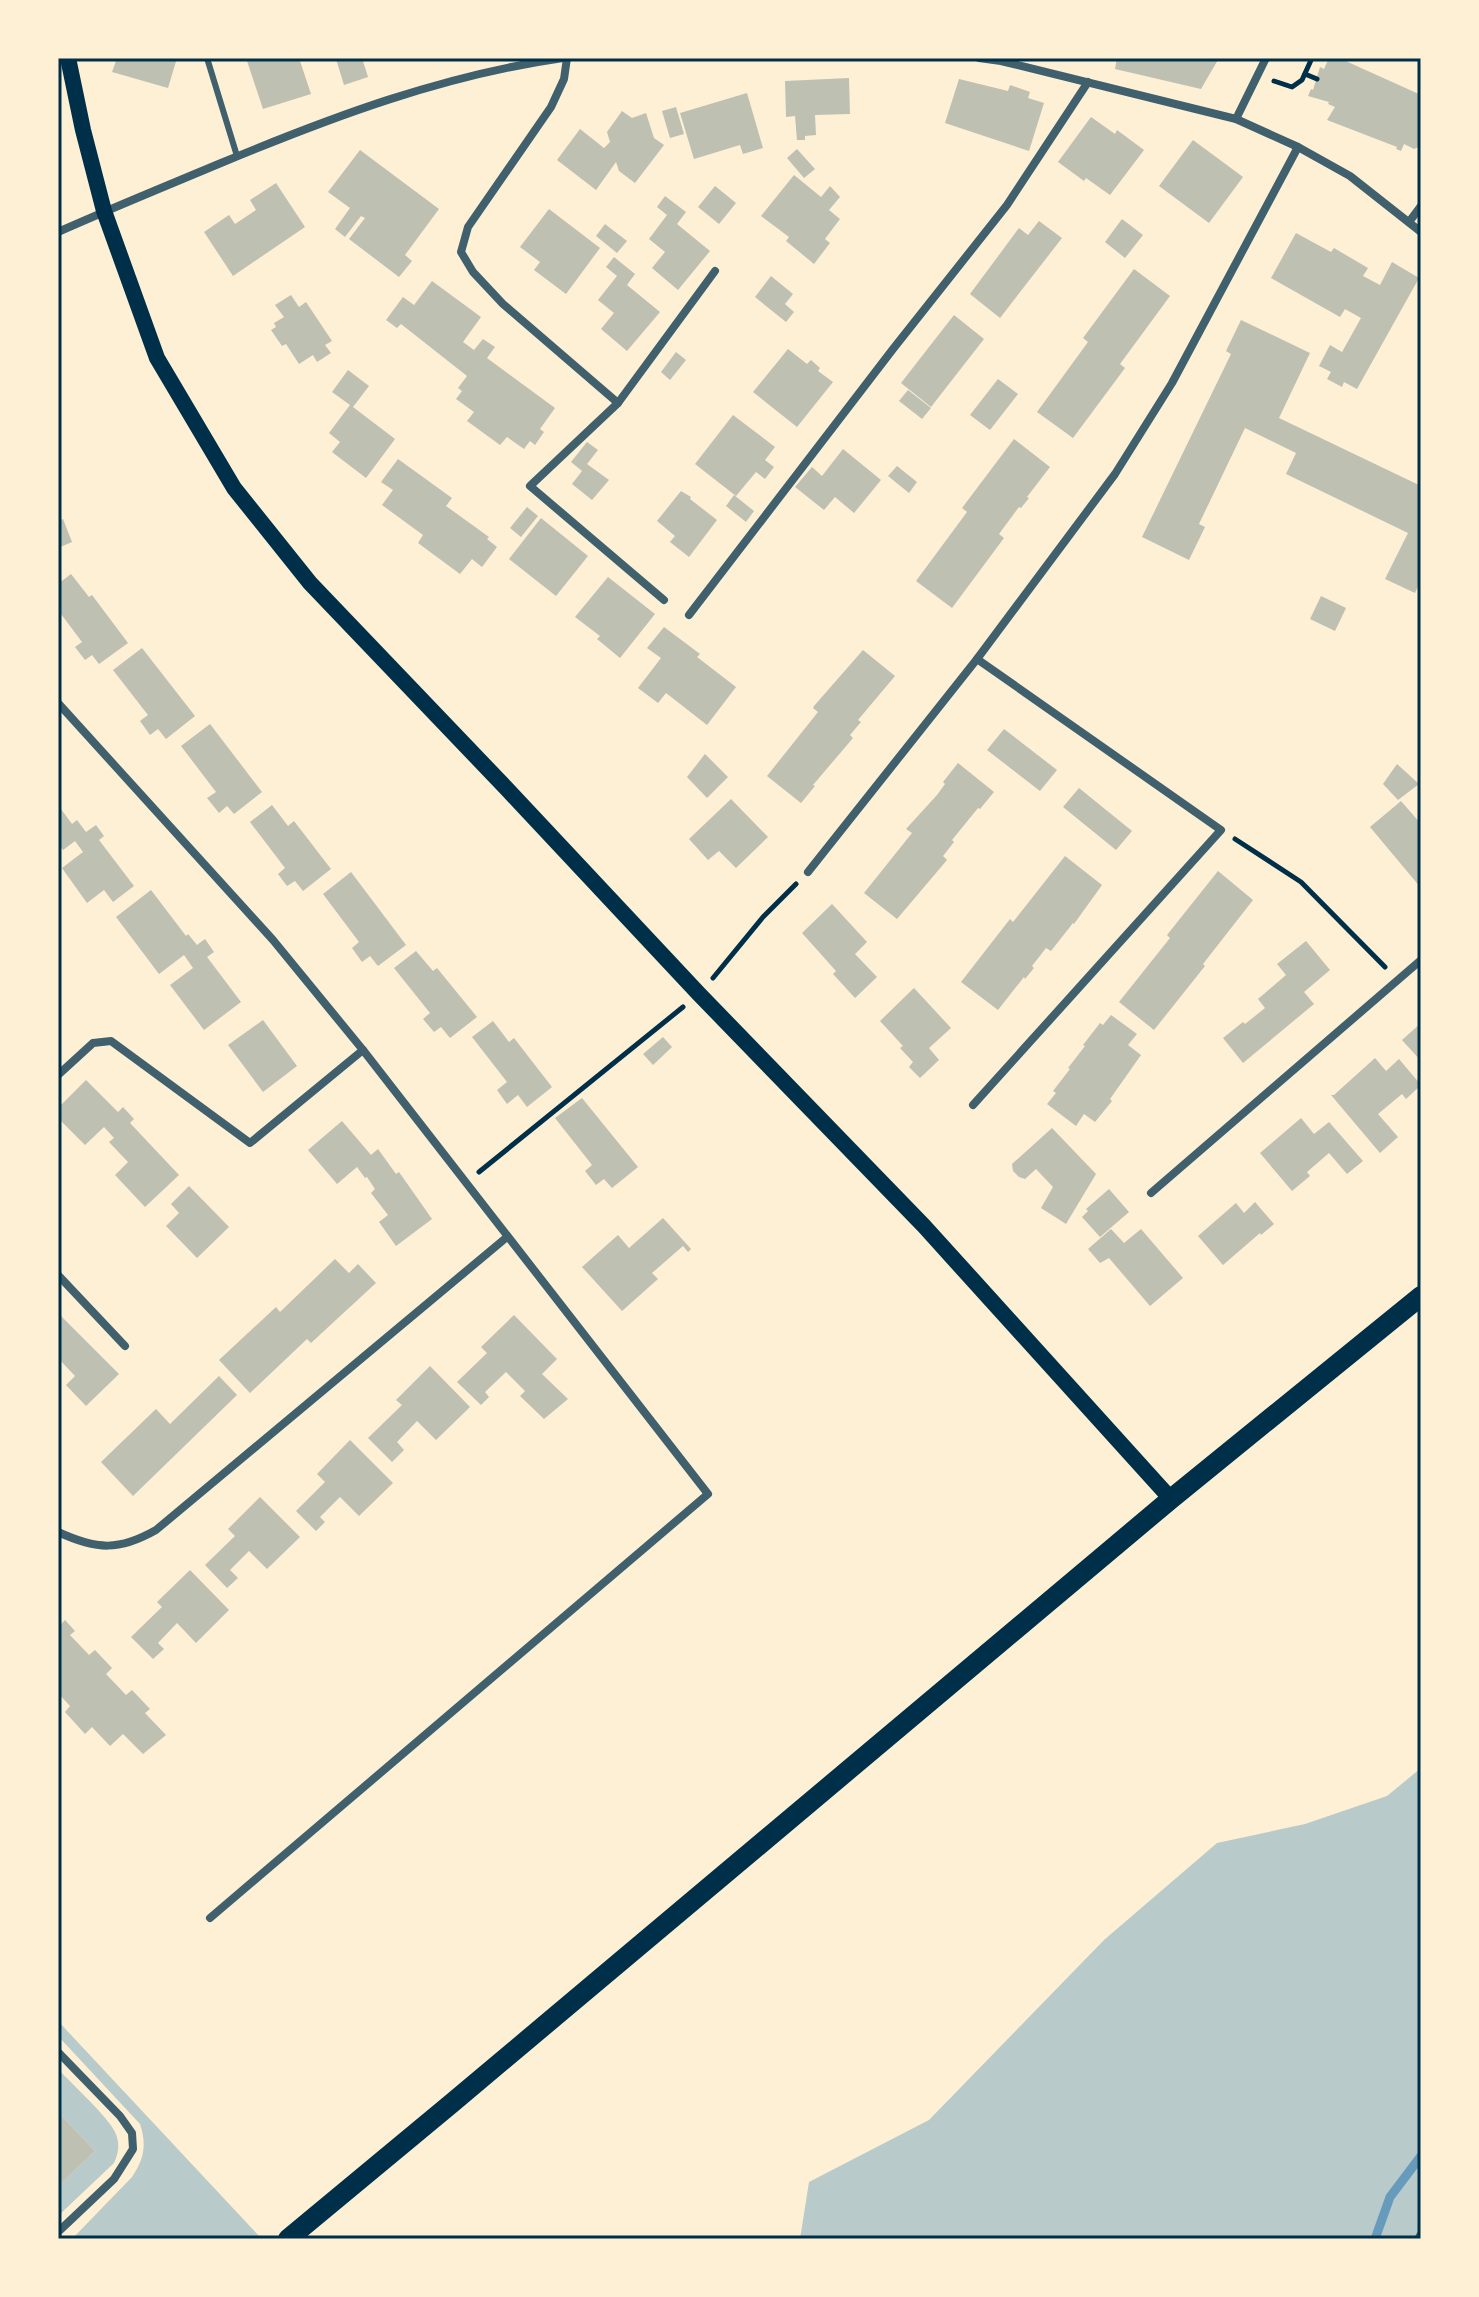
<svg xmlns="http://www.w3.org/2000/svg" width="1479" height="2297" viewBox="0 0 1479 2297" font-family="'Roboto Serif',serif">
<rect width="100%" height="100%" fill="#fdf0d5"/>
<g fill="#b9caca">
<path d="M1421,1768v471h-621l9,-57 120,-62 175,-180 113,-97 88,-19 82,-28z"/>
<path d="M58,2021l201,215 -4,3h-183l60,-62c12,-18 15,-32 8,-53l-82,-88z"/>
<path d="M58,2069c13,14 51,49 57,63 5,11 4,20 -1,31l-56,53v-30l37,-35 -37,-39z"/>
</g>
<g fill="none" stroke-linecap="round" stroke-linejoin="round">
<path stroke="#669bbc" stroke-width="9" d="M1375,2239l15,-42 31,-41"/>
</g>
<g fill="#bec0b2">
<path d="M117,58h60l-9,30 -56,-16z"/>
<path d="M246,58h53l12,36 -48,15z"/>
<path d="M339,58h23l6,19 -24,8 -8,-26z"/>
<path d="M1117,58h102l-18,31 -86,-20z"/>
<path d="M1329,58h10l82,37v51l-7,3 -10,-5 -3,7 -5,-2 1,-2 -70,-27 8,-13 -7,-3 1,-2 -21,-6 3,-7 2,1 7,-23 4,2z"/>
<path d="M849,78l1,36 -35,1 1,20 -11,1v4h-8l-2,-24 -9,1 -1,-36z"/>
<path d="M959,79l49,12 2,-6 20,7 -2,6 16,5 -15,48 -84,-28z"/>
<path d="M747,93l16,55 -20,6 -3,-9 -46,14 -14,-46z"/>
<path d="M676,107l8,27 -14,4 -8,-27z"/>
<path d="M622,111l10,7 14,-5 8,25 10,7 -29,38 -16,-12 -3,-9 -20,28 -39,-30 23,-31 24,19 6,-6 -3,-10z"/>
<path d="M1091,117l24,17 2,-4 27,20 -34,45 -24,-17 -2,3 -26,-19z"/>
<path d="M1193,140l50,37 -34,46 -50,-37z"/>
<path d="M797,149l18,20 -11,9 -17,-20z"/>
<path d="M360,150l79,59 -34,46 7,6 -13,16 -50,-38 16,-21 -4,-2 -16,21 -10,-8 15,-21 -22,-16z"/>
<path d="M794,175l27,22 9,-11 10,11 -11,13 11,9 -15,20 5,4 -16,21 -28,-23 3,-4 -28,-21z"/>
<path d="M276,183l29,44 -72,49 -29,-44 25,-17 6,9 21,-14 -6,-10z"/>
<path d="M715,186l21,17 -17,21 -21,-17z"/>
<path d="M665,196l21,16 -9,12 33,27 -32,39 -26,-22 13,-16 -16,-13 18,-24 -10,-8z"/>
<path d="M549,209l51,39 -34,46 -32,-24 6,-8 -20,-15z"/>
<path d="M1122,219l21,16 -18,23 -20,-16z"/>
<path d="M1039,221l23,17 -62,80 -30,-24 49,-66 9,7z"/>
<path d="M605,224l22,17 -10,12 -21,-17z"/>
<path d="M1296,233l35,19 3,-4 34,20 -5,8 17,9 12,-23 27,16 -62,111 -13,-7 -2,5 -15,-8 4,-7 -12,-6 11,-21 12,7 19,-34 -16,-9 -5,8 -69,-39z"/>
<path d="M614,257l21,17 -8,11 33,27 -33,39 -26,-22 13,-16 -16,-13 19,-24 -11,-9z"/>
<path d="M1134,269l36,27 -50,68 5,4 -52,70 -36,-26 51,-70 -5,-4z"/>
<path d="M771,276l22,18 -8,10 9,8 -8,10 -31,-25z"/>
<path d="M432,281l49,36 -18,25 11,8 9,-11 12,8 -8,11 68,50 -15,21 4,3 -9,13 -5,-4 -6,8 -17,-12 -7,8 -33,-24 7,-9 -18,-13 6,-8 -4,-3 9,-12 -66,-52 -4,4 -11,-8 17,-23 11,8z"/>
<path d="M291,295l8,12 7,-5 26,39 -7,4 6,8 -14,9 -4,-7 -14,9 -13,-20 -4,2 -11,-16 5,-3 -2,-4 10,-6 -9,-12z"/>
<path d="M954,315l30,24 -53,68 -30,-24z"/>
<path d="M1241,320l69,33 -31,65 142,68v94l-6,13 -30,-14 23,-46 -122,-59 10,-21 -51,-25 -46,96 6,3 -16,33 -47,-23 89,-183 -5,-3z"/>
<path d="M788,349l19,15 4,-4 9,8 -2,3 15,11 -36,45 -44,-35z"/>
<path d="M676,352l10,8 -16,20 -9,-8z"/>
<path d="M348,370l21,16 -16,21 42,32 -29,39 -34,-26 8,-10 -11,-9 21,-28 -18,-13z"/>
<path d="M998,379l20,15 -28,36 -20,-15z"/>
<path d="M908,390l23,18 -9,11 -23,-18z"/>
<path d="M733,415l42,32 -10,13 9,7 -9,12 -9,-7 -20,24 -41,-32z"/>
<path d="M1014,439l36,28 -23,30 2,1 -8,10 -2,-1 -20,27 5,4 -52,70 -36,-27 51,-69 -5,-4z"/>
<path d="M587,442l11,8 -11,14 22,16 -17,20 -20,-16 10,-13 -11,-9z"/>
<path d="M843,449l38,31 -27,33 -19,-16 -11,13 -29,-23 17,-20 10,9z"/>
<path d="M398,459l54,39 -6,8 43,31 -2,2 10,8 -15,20 -10,-8 -12,15 -42,-31 5,-8 -41,-30 11,-15 -12,-8z"/>
<path d="M897,466l20,16 -8,11 -21,-17z"/>
<path d="M681,491l10,6 -1,2 27,21 -28,37 -19,-15 5,-6 -18,-15z"/>
<path d="M734,495l20,16 -8,11 -20,-16z"/>
<path d="M527,507l11,9 -17,21 -11,-9z"/>
<path d="M58,515l2,5 3,-1 9,23 -14,6z"/>
<path d="M541,518l47,38 -32,40 -47,-37z"/>
<path d="M71,574l18,23 3,-2 36,48 -29,21 -7,-9 -7,5 -10,-13 7,-5 -24,-32v-26z"/>
<path d="M608,577l47,37 -35,44 -23,-19 3,-3 -25,-19z"/>
<path d="M1321,596l25,12 -11,23 -25,-12z"/>
<path d="M664,627l36,27 -3,3 39,30 -29,38 -41,-32 -8,10 -20,-15 23,-30 -14,-10z"/>
<path d="M142,648l53,68 -29,23 -8,-10 -8,6 -10,-14 8,-6 -35,-45z"/>
<path d="M863,650l32,26 -37,44 3,2 -11,13 3,3 -40,47 2,1 -14,17 -34,-27 51,-64 -5,-4 1,-2z"/>
<path d="M210,724l52,68 -28,22 -7,-8 -8,7 -12,-15 9,-6 -35,-46z"/>
<path d="M1004,729l53,41 -17,21 -53,-41z"/>
<path d="M705,754l23,23 -21,21 -20,-21z"/>
<path d="M958,763l36,29 -14,17 -2,-1 -26,32 2,2 -11,14 4,4 -50,59 -33,-26 48,-60 -6,-4 31,-34 8,-11 -2,-2z"/>
<path d="M1397,764l22,20 -21,16 -15,-16z"/>
<path d="M1079,788l53,43 -16,19 -53,-43z"/>
<path d="M731,799l37,38 -32,31 -17,-17 -11,9 -19,-21z"/>
<path d="M1401,801l20,23v64l-51,-61z"/>
<path d="M58,805l14,19 5,-4 9,12 10,-7 8,11 -5,4 35,46 -21,16 -9,-12 -17,13 -25,-35 21,-16 -8,-11 -12,9 -5,-7z"/>
<path d="M272,805l16,21 6,-5 37,48 -28,22 -8,-10 -8,5 -9,-12 7,-6 -35,-46z"/>
<path d="M1065,856l37,29 -28,39 -1,-1 -22,28 -5,-3 -14,18 2,2 -9,11 -1,-2 -26,33 -37,-28 49,-63 3,3z"/>
<path d="M1218,871l35,29 -50,64 2,2 -51,64 -35,-28 51,-64 -3,-3z"/>
<path d="M351,872l55,73 -28,21 -8,-10 -8,6 -10,-14 7,-6 -36,-48z"/>
<path d="M151,890l35,46 2,-2 9,11 8,-6 9,13 -7,5 34,45 -37,28 -34,-45 23,-17 -9,-13 -25,19 -43,-57z"/>
<path d="M832,904l35,38 -12,12 22,23 -22,21 -22,-24 3,-3 -34,-38z"/>
<path d="M1306,941l24,29 -26,22 10,12 -71,59 -20,-25 20,-16 2,2 20,-16 -7,-9 28,-24 -9,-11z"/>
<path d="M416,951l17,20 4,-3 40,49 -27,21 -9,-11 -7,5 -11,-13 7,-6 -36,-45z"/>
<path d="M914,988l37,40 -22,20 10,12 -19,18 -11,-11 4,-5 -13,-14 3,-2 -23,-25z"/>
<path d="M1111,1015l26,19 -9,11 13,10 -31,44 2,2 -17,21 -11,-8 -8,12 -29,-22 9,-11 -3,-2 17,-22 -2,-1 17,-22 -2,-1 17,-22 3,2z"/>
<path d="M263,1020l34,46 -34,26 -35,-47z"/>
<path d="M493,1021l16,21 5,-4 38,49 -25,20 -9,-12 -11,9 -10,-14 10,-8 -35,-45z"/>
<path d="M1421,1023v38l-19,-21z"/>
<path d="M663,1037l9,10 -19,18 -10,-11z"/>
<path d="M1375,1058l11,13 13,-12 22,26 -15,14 -4,-5 -24,20 20,23 -18,16 -49,-58h3z"/>
<path d="M86,1080l32,32 5,-5 11,12 -4,4 49,52 -34,32 -30,-32 13,-13 -19,-20 5,-4 -10,-11 -19,18 -27,-27v-10z"/>
<path d="M582,1098l56,69 -26,21 -8,-9 -8,6 -11,-14 7,-6 -37,-47z"/>
<path d="M1301,1118l13,16 15,-12 34,39 -16,13 -18,-21 -22,19 3,4 -18,15 -32,-38z"/>
<path d="M342,1121l29,34 7,-6 18,25 3,-2 33,47 -36,27 -17,-24 9,-7 -17,-22 4,-4 -8,-12 -2,1 -8,-11 -20,17 -29,-34z"/>
<path d="M1052,1128l44,46 -30,50 -25,-16 12,-21 -17,-18 -11,10 -6,-2 -6,-6 -1,-7z"/>
<path d="M189,1186l40,41 -32,31 -31,-32 13,-13 -8,-9z"/>
<path d="M1109,1189l20,23 -29,25 -18,-20 6,-6 -2,-2z"/>
<path d="M1255,1202l19,22 -13,11 -1,-2 -37,32 -25,-29 38,-33 8,10z"/>
<path d="M663,1218l28,31 -3,3 -5,-6 -31,27 6,6 -36,32 -40,-44 36,-32 11,13z"/>
<path d="M1111,1229l13,14 17,-14 42,49 -33,28 -41,-48 -9,5 -12,-14z"/>
<path d="M335,1259l14,14 9,-9 18,19 -65,60 -4,-4 -57,54 -31,-33 57,-53 4,5z"/>
<path d="M58,1313l61,61 -33,32 -20,-21 9,-9 -17,-18z"/>
<path d="M514,1315l43,44 -15,15 26,25 -24,20 -24,-23 5,-5 -19,-19 -21,20 4,5 -8,8 -24,-23 30,-29 -6,-6z"/>
<path d="M430,1366l40,41 -34,33 -19,-19 -20,21 7,8 -12,12 -24,-24 34,-33 -6,-5z"/>
<path d="M219,1376l18,19 -104,101 -32,-34 55,-53 14,15z"/>
<path d="M350,1440l43,43 -34,33 -19,-19 -20,20 5,5 -9,9 -20,-20 29,-29 -8,-8z"/>
<path d="M260,1497l40,40 -33,32 -18,-18 -19,19 8,8 -11,10 -22,-23 30,-29 -7,-7z"/>
<path d="M190,1570l39,40 -33,33 -19,-20 -19,20 6,6 -11,10 -22,-22 31,-30 -5,-5z"/>
<path d="M65,1620l10,11 -5,4 19,20 6,-5 17,18 -6,6 20,21 6,-5 18,19 -5,4 21,22 -23,19 -20,-20 -13,12 -18,-19 -7,7 -20,-22 5,-6 -12,-13v-66z"/>
<path d="M58,2112l37,39 -37,35z"/>
</g>
<g fill="none" stroke-linecap="round" stroke-linejoin="round">
<g stroke="#003049" stroke-width="5">
<path d="M1305,74l12,5"/>
<path d="M1274,81l18,6 10,-7 10,-22"/>
<path d="M1235,839l66,43 84,85"/>
<path d="M713,978l50,-61 33,-33"/>
<path d="M479,1172l204,-165"/>
</g>
<g stroke="#3f606c" stroke-width="6">
<path d="M207,58l30,98"/>
<path d="M1417,2239l4,-7"/>
</g>
<g stroke="#3f606c" stroke-width="8">
<path d="M567,58l-3,21 -13,28 -83,120 -7,25 12,20 30,32 115,99 -88,83 134,114"/>
<path d="M979,58l22,3 235,58 62,28 52,29 71,56"/>
<path d="M1236,119l30,-61"/>
<path d="M1409,222l12,-16"/>
<path d="M58,232c54,-24 108,-46 163,-69 111,-46 222,-88 342,-105"/>
<path d="M618,403l97,-132"/>
<path d="M689,615l204,-266 114,-144 81,-123"/>
<path d="M58,703l215,237 90,110 345,444 -498,424"/>
<path d="M808,872l169,-213 138,-185 57,-91 126,-236"/>
<path d="M58,1075l35,-32 18,-2 139,102 113,-93"/>
<path d="M973,1105l248,-275 -244,-171"/>
<path d="M1151,1193l270,-233"/>
<path d="M58,1275l67,71"/>
<path d="M58,1532c39,18 61,19 98,-2l351,-293"/>
<path d="M58,2052l62,64 12,17 1,16 -19,30 -56,53"/>
</g>
<path stroke="#003049" stroke-width="16" d="M68,58l15,72 21,81 53,147 77,130 76,95 197,206 192,205 225,232 247,273"/>
<path stroke="#003049" stroke-width="20" d="M288,2239l164,-136 719,-604 250,-203"/>
</g>
<rect width="1479" height="2297" fill="none" stroke="#fdf0d5" stroke-width="120"/>
<rect x="60" y="60" width="1359" height="2177" fill="none" stroke="#003049" stroke-width="3"/>
</svg>
